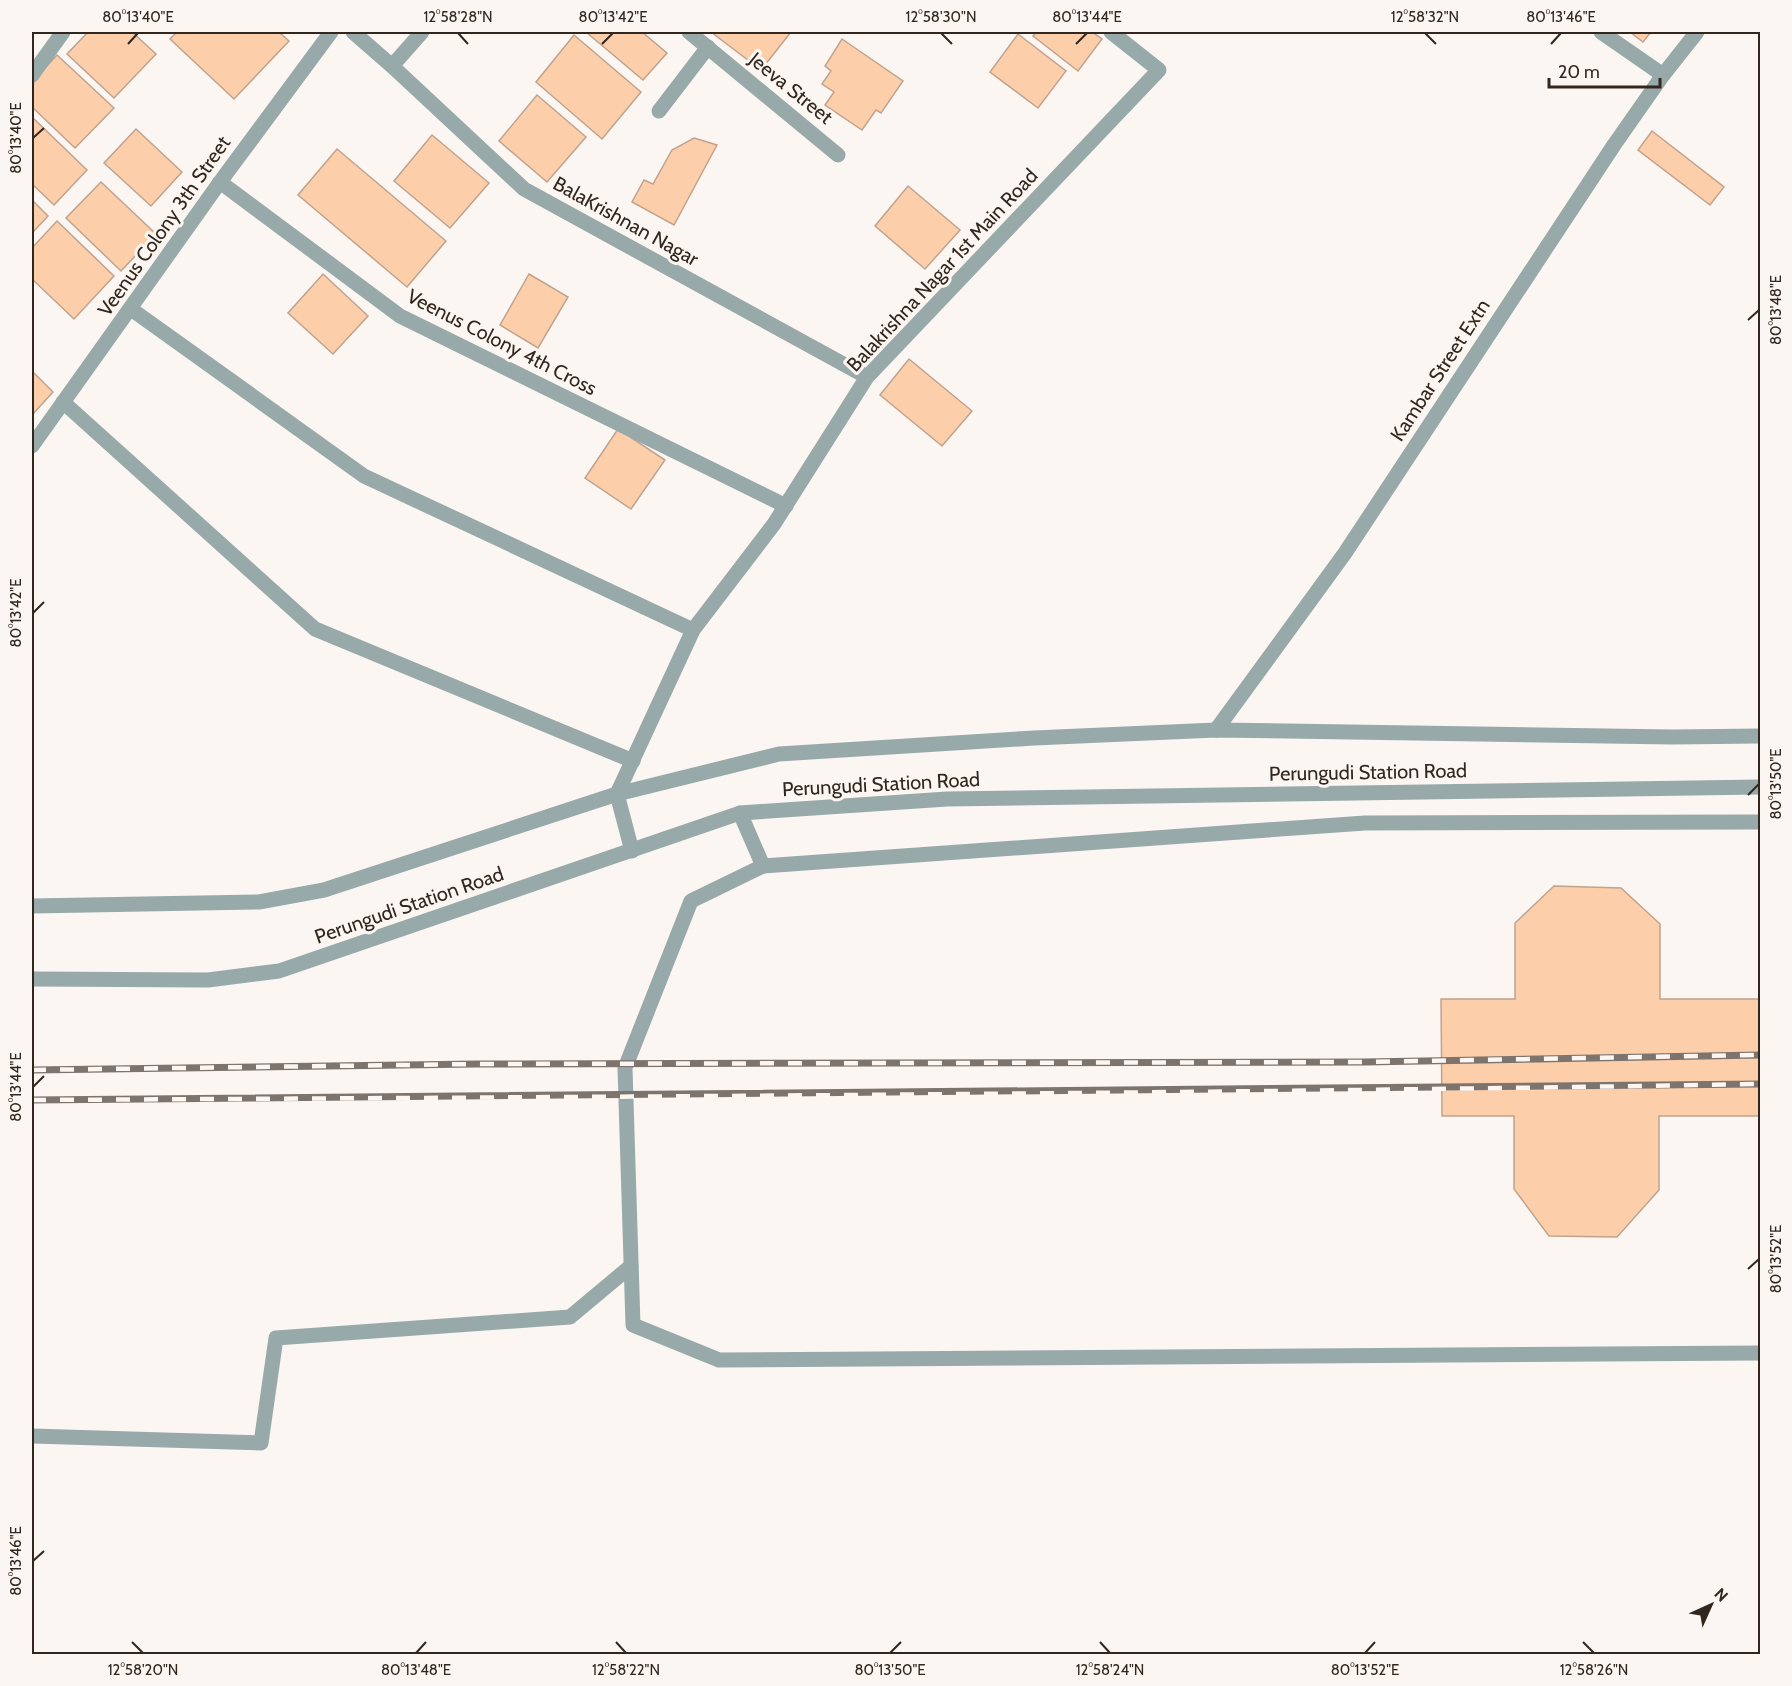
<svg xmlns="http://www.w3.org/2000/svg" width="1792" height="1686" viewBox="0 0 1792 1686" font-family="Cabin,sans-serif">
<rect width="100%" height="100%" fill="#fcf6f2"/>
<g fill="#fdceaa" stroke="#bfa38f" stroke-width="1.5">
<path d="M88,32h44l24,22 -42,44 -47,-44z"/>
<path d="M177,32h102l10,9 -55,58 -64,-60z"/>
<path d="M586,32h56l25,21 -24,27z"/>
<path d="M711,32h80l-30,38z"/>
<path d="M1037,32h55l10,7 -24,32 -45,-35z"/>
<path d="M1630,32h21l-8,10z"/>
<path d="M1018,34l48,37 -28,37 -48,-36z"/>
<path d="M574,35l67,57 -39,47 -66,-57z"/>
<path d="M842,39l61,42 -22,32 -5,-3 -14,20 -37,-25 9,-13 -12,-8 9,-13 -6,-5z"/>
<path d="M57,55l57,53 -39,40 -43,-41v-25z"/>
<path d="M537,95l49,42 -39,45 -48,-41z"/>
<path d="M32,117l55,53 -33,35 -22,-21z"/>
<path d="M136,129l46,43 -31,34 -47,-43z"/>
<path d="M1652,131l72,56 -14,18 -72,-55z"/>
<path d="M432,135l57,48 -39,45 -56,-47z"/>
<path d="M694,138l23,7 -43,80 -42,-23 12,-22 9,4 19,-34z"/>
<path d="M337,149l109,92 -39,46 -109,-92z"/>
<path d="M101,182l55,52 -35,37 -55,-53z"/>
<path d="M908,186l52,44 -35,39 -50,-43z"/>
<path d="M32,200l16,16 -16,17z"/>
<path d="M57,221l57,55 -40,43 -42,-40v-31z"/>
<path d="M323,274l45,42 -35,38 -45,-41z"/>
<path d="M529,274l39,23 -30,51 -38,-23z"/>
<path d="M909,359l63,52 -30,35 -62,-51z"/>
<path d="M32,371l21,21 -21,23z"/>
<path d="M618,429l47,31 -34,49 -46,-31z"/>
<path d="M1554,886l67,2 39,36v75h100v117h-101v74l-42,47 -68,-1 -35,-47v-73h-72l-1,-117h74v-76z"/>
</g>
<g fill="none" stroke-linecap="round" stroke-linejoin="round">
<path stroke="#98a9aa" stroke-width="15" d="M32,1436l229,7 15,-105 294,-21 61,-51"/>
<g stroke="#98a9aa" stroke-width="15">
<path d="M353,32l39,34 30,-34"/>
<path d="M689,32l149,123"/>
<path d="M1601,32l62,43"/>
<path d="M392,66l132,123 343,188"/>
<path d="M32,75l31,-43"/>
<path d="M659,111l49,-64"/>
<path d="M220,182l180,134 386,190"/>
<path d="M131,309l233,167 329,154"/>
<path d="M63,402l252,227 318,132"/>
<path d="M32,446l188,-264 111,-150"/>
<path d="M1216,730l129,-177 269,-408 49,-70 34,-43"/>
<path d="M740,813l23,53"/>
<path d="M1760,822l-395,1 -602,43 -72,35 -66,167 8,257 86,35 1041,-7"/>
<path d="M632,851l-15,-57 76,-164 81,-106 93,-147 292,-307 -48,-38"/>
</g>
<g stroke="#98a9aa" stroke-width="15">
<path d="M32,906l227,-4 65,-12 293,-96 162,-40 255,-16 182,-8 456,7 88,-1"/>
<path d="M32,979l176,1 71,-9 461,-158 207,-14 813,-12"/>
</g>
<defs>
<g id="rail">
<path d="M32,1070l445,-6 887,-2 396,-7"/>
<path d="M32,1100c576,-3 1152,-6 1728,-16"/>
</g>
</defs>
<use href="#rail" stroke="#7d746d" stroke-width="7"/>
<use href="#rail" stroke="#fcf6f2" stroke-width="4.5" stroke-dasharray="14" stroke-linecap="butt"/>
</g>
<path fill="none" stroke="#32271f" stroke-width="2" d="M458,33l10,11M941,33l11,11M1425,33l11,11M128,44l10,-11M602,44l11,-11M1076,44l11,-11M1551,44l10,-11M33,138l11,-10M1748,320l11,-10M33,613l11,-11M1748,795l11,-11M33,1087l11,-11M1748,1269l11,-10M33,1561l11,-10M132,1642l11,11M616,1642l10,11M1100,1642l10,11M1583,1642l11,11M416,1653l10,-11M890,1653l11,-11M1365,1653l10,-11"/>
<g text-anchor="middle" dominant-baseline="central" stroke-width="6" stroke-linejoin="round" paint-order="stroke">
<g font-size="20" fill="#32271f" stroke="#fcf6f2">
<text transform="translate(791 88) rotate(39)">Jeeva Street</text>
<text transform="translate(626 221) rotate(29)">BalaKrishnan Nagar</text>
<text transform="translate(164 226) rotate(-55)">Veenus Colony 3th Street</text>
<text transform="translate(942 270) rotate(-47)">Balakrishna Nagar 1st Main Road</text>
<text transform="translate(502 342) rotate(27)">Veenus Colony 4th Cross</text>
<text transform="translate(1440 370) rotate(-57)">Kambar Street Extn</text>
<text transform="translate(1368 772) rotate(-1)">Perungudi Station Road</text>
<text transform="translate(881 784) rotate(-3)">Perungudi Station Road</text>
<text transform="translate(409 905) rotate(-19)">Perungudi Station Road</text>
</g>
</g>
<rect width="1792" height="1686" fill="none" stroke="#fcf6f2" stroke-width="66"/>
<g transform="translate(1711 1605) rotate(45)" stroke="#fcf6f2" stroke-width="4.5" paint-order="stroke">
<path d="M0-4.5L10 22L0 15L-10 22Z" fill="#32271f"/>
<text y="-9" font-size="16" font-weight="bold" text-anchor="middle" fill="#32271f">N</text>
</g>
<path d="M1549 78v9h111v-9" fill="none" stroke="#32271f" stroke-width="3"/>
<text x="1558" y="78" font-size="18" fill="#32271f" stroke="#fcf6f2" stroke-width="4.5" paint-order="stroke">20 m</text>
<rect x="33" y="33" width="1726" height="1620" fill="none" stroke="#32271f" stroke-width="2"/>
<g font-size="15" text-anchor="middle" fill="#32271f">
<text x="138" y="22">80°13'40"E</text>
<text x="458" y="22">12°58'28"N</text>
<text x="613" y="22">80°13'42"E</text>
<text x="941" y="22">12°58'30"N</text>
<text x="1087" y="22">80°13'44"E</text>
<text x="1425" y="22">12°58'32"N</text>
<text x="1561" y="22">80°13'46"E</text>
<text transform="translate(16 138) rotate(-90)" y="5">80°13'40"E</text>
<text transform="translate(1776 310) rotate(-90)" y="5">80°13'48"E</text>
<text transform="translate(16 613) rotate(-90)" y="5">80°13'42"E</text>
<text transform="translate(1776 784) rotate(-90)" y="5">80°13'50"E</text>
<text transform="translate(16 1087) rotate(-90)" y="5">80°13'44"E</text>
<text transform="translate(1776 1259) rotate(-90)" y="5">80°13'52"E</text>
<text transform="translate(16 1561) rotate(-90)" y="5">80°13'46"E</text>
<text x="143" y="1675">12°58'20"N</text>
<text x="416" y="1675">80°13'48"E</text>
<text x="626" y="1675">12°58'22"N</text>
<text x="890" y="1675">80°13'50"E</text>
<text x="1110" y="1675">12°58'24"N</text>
<text x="1365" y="1675">80°13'52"E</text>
<text x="1594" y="1675">12°58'26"N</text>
</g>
</svg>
